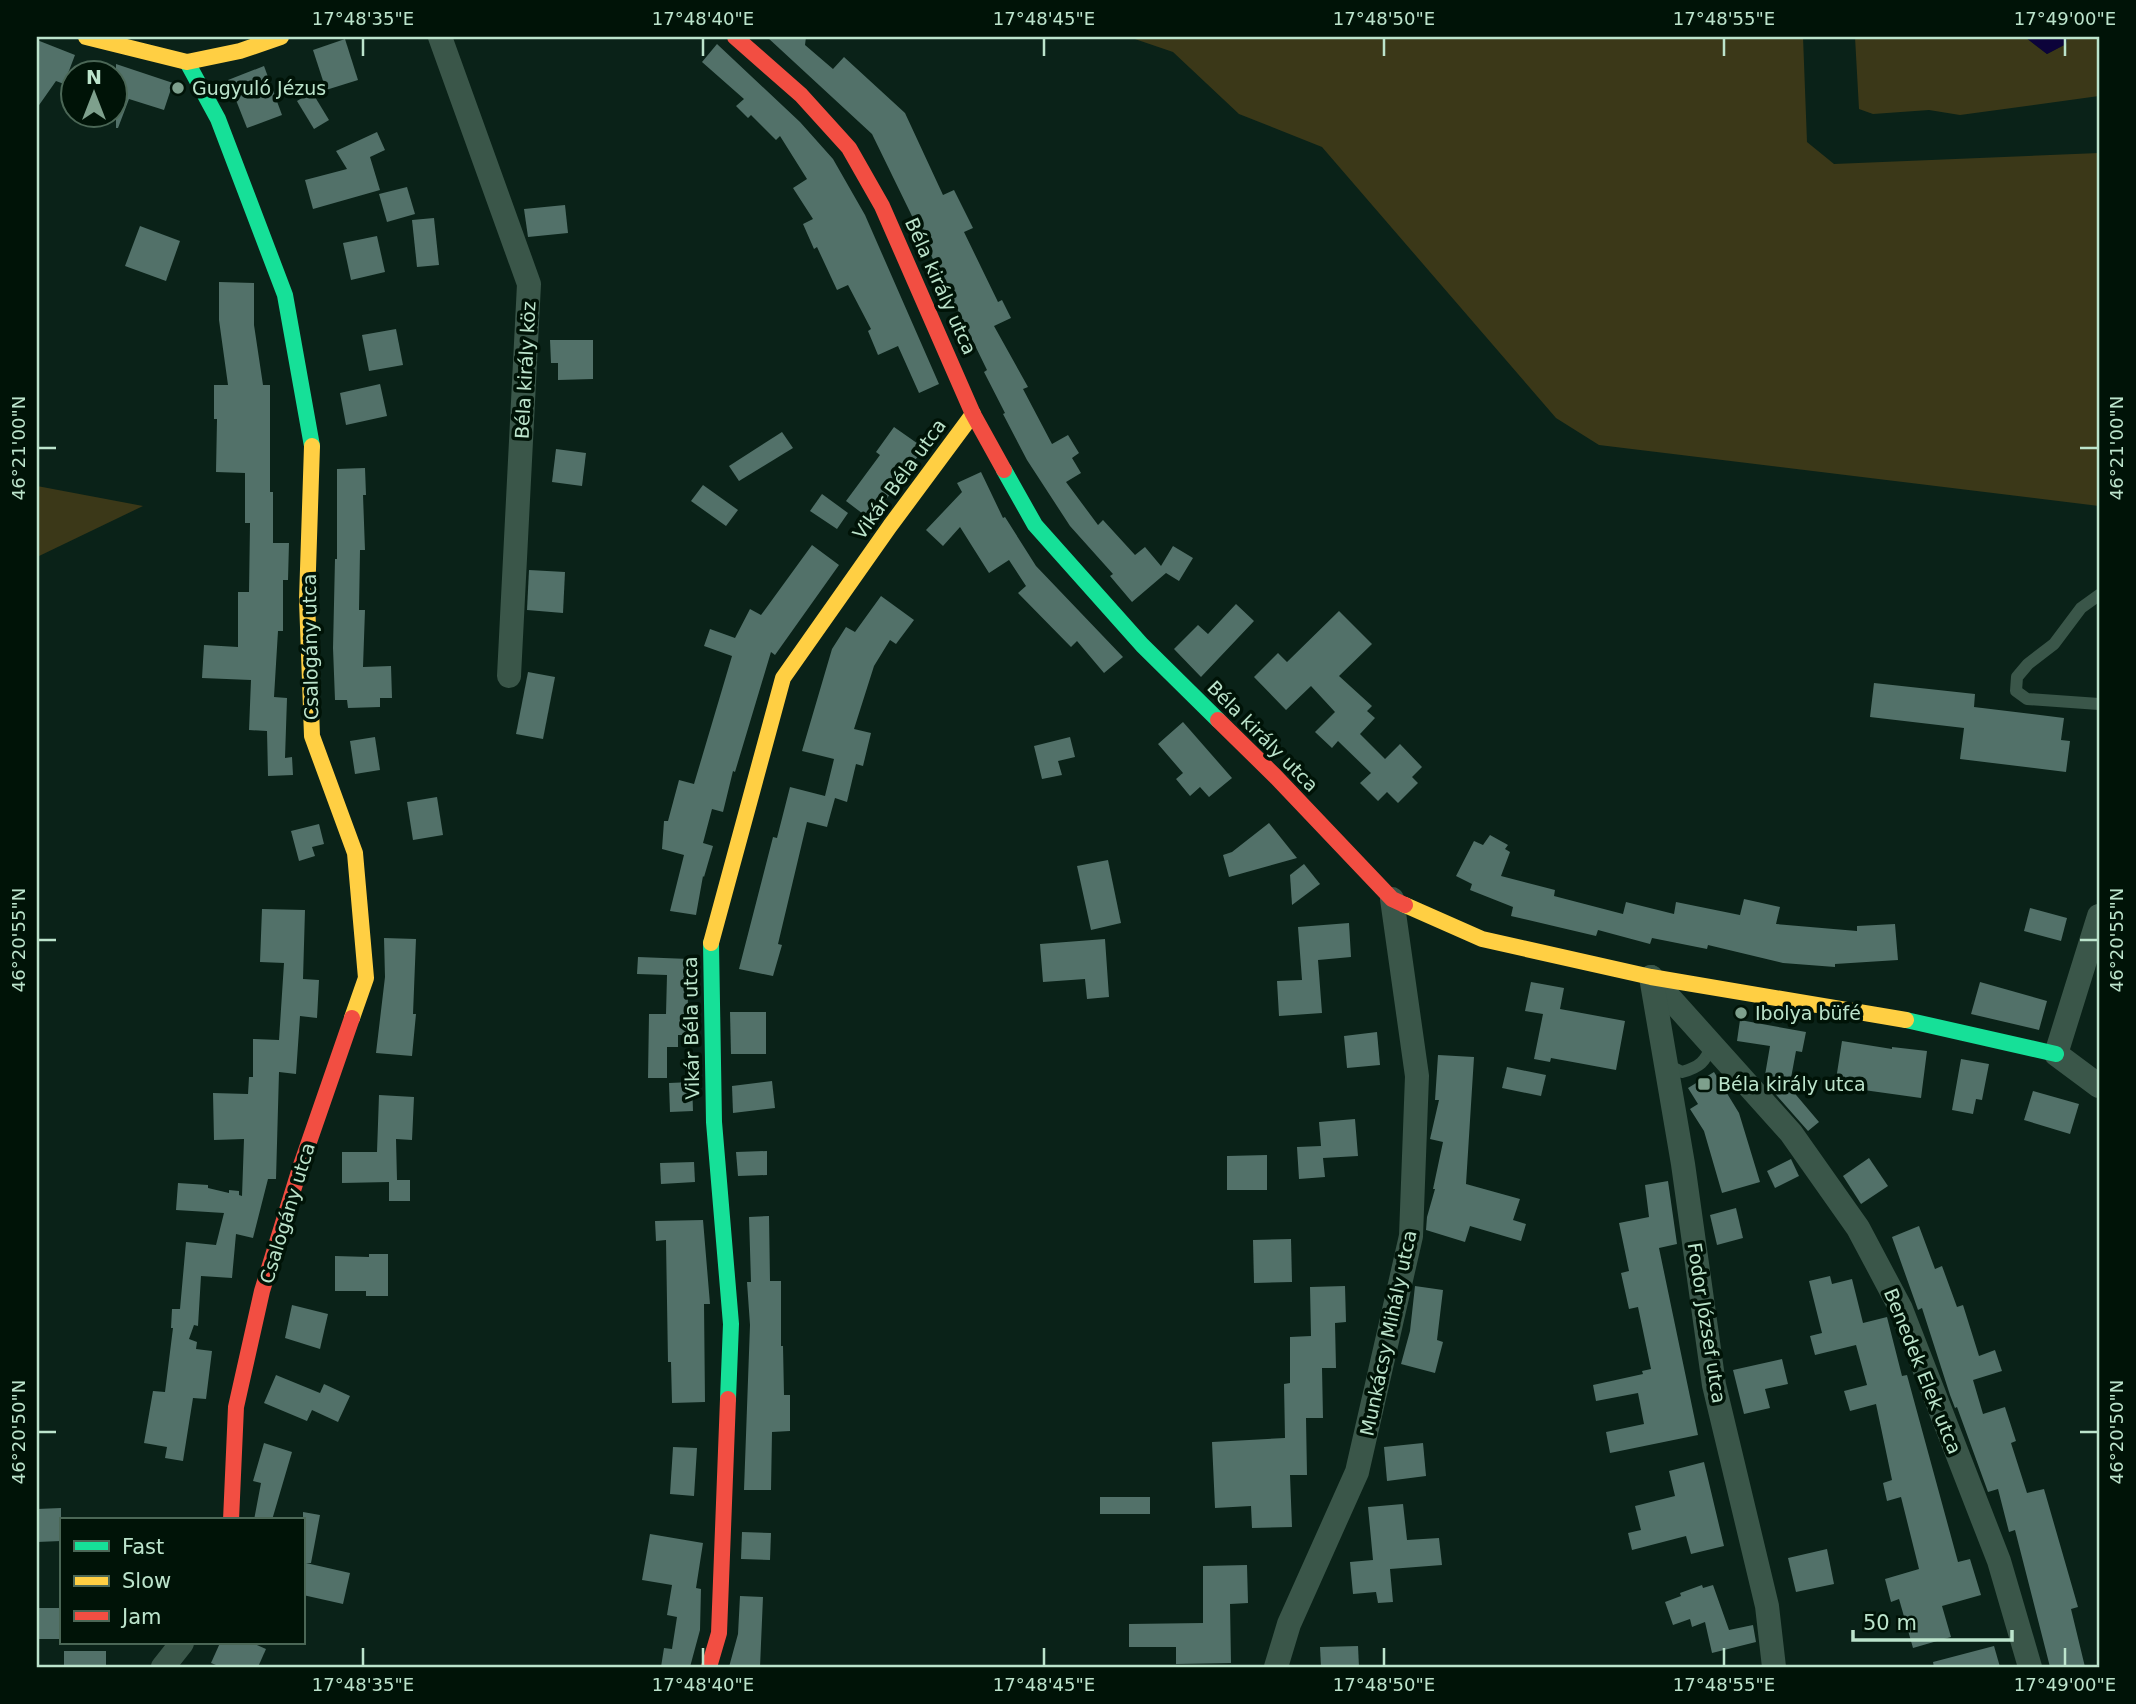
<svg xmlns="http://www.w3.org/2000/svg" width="2136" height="1704" viewBox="0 0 2136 1704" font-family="'DejaVu Sans',sans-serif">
<rect width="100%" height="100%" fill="#0a2218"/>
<g fill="#3b3818">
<path d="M1129,37h674l4,105 27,22 265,-11v353l-500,-61 -43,-27 -234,-271 -83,-33 -66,-62z"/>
<path d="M1855,37h170l22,17 19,-10 1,-7h32v59l-139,19 -31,-5 -56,4 -14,-5z"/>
<path d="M37,486l106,20 -106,51z"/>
</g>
<path fill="#0c033a" d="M2025,37h42l-1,7 -19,10z"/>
<g fill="#527169">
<path d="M767,37h39l-1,8 28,24 11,-12 61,56 38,82 11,-5 19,38 -9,4 34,70 4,-2 9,18 -17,8 34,61 -5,2 29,55 16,-9 11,18 -7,5 9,15 -15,9 32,43 5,-5 32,35 10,-8 16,19 12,-20 20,12 -14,23 -13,-8 -34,29 -22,-26 3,-2 -43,-48 -43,-66 -24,-46 2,-1 -21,-41 3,-2 -115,-236z"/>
<path d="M345,39l13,41 -32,10 -13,-40z"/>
<path d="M37,40l38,15 -11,29 -8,-3 -19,27z"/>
<path d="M717,44l83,78 33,37 32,56 74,169 -20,9 -21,-47 -20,9 -10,-24 3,-2 -23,-44 -11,5 -20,-43 -3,2 -11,-25 10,-5 -20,-31 14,-9 -27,-43 -4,4 -25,-25 -3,3 -12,-12 8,-7 -42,-37z"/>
<path d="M116,64l57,19 -9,27 -35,-11 -11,29h-2z"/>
<path d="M264,66l18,49 -35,13 -19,-48z"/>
<path d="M312,92l17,28 -15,9 -17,-28z"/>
<path d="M377,132l8,18 -15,7 10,33 -67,19 -8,-29 42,-11 -11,-18z"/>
<path d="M407,187l8,27 -28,8 -8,-28z"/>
<path d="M565,205l3,28 -40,4 -4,-28z"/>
<path d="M434,218l5,47 -22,2 -5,-47z"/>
<path d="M140,226l40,15 -14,40 -41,-15z"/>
<path d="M377,236l8,36 -34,8 -8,-37z"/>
<path d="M219,282l35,1v42l9,60h7v107h3v51h16l-1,37h-5v51h-5l-4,66 13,1 -2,60 7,-1 1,18 -25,1 -1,-45 -18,-1 2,-50 -49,-2 2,-33 34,2v-55h11l1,-69h-5v-50l-29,-1 1,-53h-3v-34h14l-9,-65z"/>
<path d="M396,329l7,36 -34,6 -7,-36z"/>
<path d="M550,340h43v39l-35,1v-17h-7z"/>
<path d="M380,384l7,32 -41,9 -6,-32z"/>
<path d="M894,427l30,21 -53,72 -25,-19 34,-46 -4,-3z"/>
<path d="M782,432l11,16 -54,33 -10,-15z"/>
<path d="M556,449l30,4 -4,33 -30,-4z"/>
<path d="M365,468l1,27h-3l2,55h-5l-1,60h6l-2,57 28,-1 1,32h-12v9l-32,1 -1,-8h-12l-2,-52 2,-89h2v-90z"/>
<path d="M981,472l22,46 2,-1 31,49 87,91 -19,16 -27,-32 -6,6 -53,-54 8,-7 -17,-26 -20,13 -29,-46 -17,19 -17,-16 36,-38 -5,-9z"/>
<path d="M703,485l35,25 -12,16 -35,-25z"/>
<path d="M822,494l26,19 -11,16 -27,-18z"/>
<path d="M812,545l27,20 -64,90 -4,-3 -36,120 -2,-1 -10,41 -11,-3 -9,34 10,3 -9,31 -1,-1 -7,39 -26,-4 14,-56 -22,-6 2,-28h4l11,-41 15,4 38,-128 -28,-10 6,-17 25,9 15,-29 11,6z"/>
<path d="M529,570l36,2 -2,41 -36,-3z"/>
<path d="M881,596l33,24 -18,24 -6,-4 -16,26 -20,63 17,4 -8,33 -7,-2 -9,38 -12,-4 -8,29 -20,-5 -29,122 4,1 -9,31 -34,-7 34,-132 4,1 13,-51 35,9 9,-37 -32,-8 30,-102 14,-22 9,5z"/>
<path d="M1236,604l18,17 -53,56 -27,-28 24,-24 10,9z"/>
<path d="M1339,611l33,33 -33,32 33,30 -5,5 8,7 -15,16 25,25 15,-15 22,23 -10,10 6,6 -20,20 -11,-11 -9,9 -18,-18 11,-10 -33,-32 -6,7 -17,-16 20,-20 -24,-26 -25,24 -32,-33 24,-24 9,9z"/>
<path d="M528,672l27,5 -12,62 -27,-5z"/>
<path d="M1874,683l101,11 -1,13 90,11 -3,22 9,1 -4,31 -106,-13 4,-31 -94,-11z"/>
<path d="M1183,722l49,56 -23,19 -9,-10 -10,9 -14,-17 7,-6 -25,-29z"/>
<path d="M375,737l5,33 -25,4 -5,-33z"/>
<path d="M1070,737l5,20 -17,4 4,14 -20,4 -8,-33z"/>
<path d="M437,797l6,38 -30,5 -6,-38z"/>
<path d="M1269,823l28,35 -68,19 -6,-22 9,-3z"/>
<path d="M319,824l5,20 -12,3 3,9 -16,5 -8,-30z"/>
<path d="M1490,835l18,10 -3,4 5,3 -9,24 54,14 -1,6 69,18 3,-12 48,12 2,-12 64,13 4,-16 36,8 -4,17 81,7v-5l38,-2 3,36 -63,4v3l-52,-4 -75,-18 -1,4 -55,-11 -2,6 -52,-14 -2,6 -85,-20 2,-9 -43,-17 2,-6 -16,-8 18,-35 9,4z"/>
<path d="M1108,860l13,63 -30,7 -14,-64z"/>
<path d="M1304,864l16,20 -28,21 -2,-30z"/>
<path d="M2030,908l37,10 -6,23 -37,-10z"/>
<path d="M262,909l43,1 -2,69 16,1 -2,38 -17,-2 -4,58 -17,-2 -3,107h-8l-15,59 -17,-4 -4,44 -31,-2 -3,50 -4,-1 -5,14 8,3 -1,7 16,2 -6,48 -13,-1 -10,63 -18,-3 2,-11 -23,-4 9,-52 12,1 8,-64h-2l1,-19h8l6,-67 30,3 8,-32 -48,-3 2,-27 30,2v3l21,5v-3l10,1v4l3,1 2,-57 -30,1 -1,-47 35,1 1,-17h4v-38l26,1 5,-77 -24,-1z"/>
<path d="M1349,923l2,34 -33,3 4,53 -43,3 -2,-35 25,-1 -4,-53z"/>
<path d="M384,938l32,1 -3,75h3l-4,42 -36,-3 9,-76z"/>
<path d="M1105,939l4,58 -22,2 -2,-20 -42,3 -3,-38z"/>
<path d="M638,957l51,2 -2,76h-9v12h-11v31h-19l1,-64h17l1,-39 -30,-1z"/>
<path d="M1531,982l33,6 -4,21 65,12 -9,49 -65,-12 -1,4 -16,-3 9,-45 -18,-3z"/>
<path d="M1980,982l67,19 -8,29 -68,-16z"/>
<path d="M730,1012h36v42h-35z"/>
<path d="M1740,1020l66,12 -4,20 -6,-1 -5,27 -11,-2 39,46 -11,9 -44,-50 6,-35 -33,-5z"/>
<path d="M1377,1032l3,33 -33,3 -3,-32z"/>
<path d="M1842,1041l50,8v-2l35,4 -6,47 -86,-12z"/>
<path d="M1438,1055l36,2 -8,127 54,15 -7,21 13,4 -5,17 -51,-15 -5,16 -39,-12 1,-13 8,-28h-2l10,-47 -13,-3 9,-39h-4z"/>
<path d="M1961,1059l28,5 -7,36 -6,-1 -3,15 -21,-4z"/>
<path d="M1507,1067l39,8 -5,21 -39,-8z"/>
<path d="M1714,1072l25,41 21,69 -38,11 -18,-62 -14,-22 8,-5 -10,-16z"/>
<path d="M772,1081l3,27 -42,5 -1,-27z"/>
<path d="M692,1082l1,29 -23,1 -1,-29z"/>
<path d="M2033,1091l46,13 -9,30 -46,-14z"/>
<path d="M379,1095l35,2 -2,43 -16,-1 1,41h13v21h-21v-19l-47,1v-31h35z"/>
<path d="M1355,1119l3,37 -35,2 2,19 -26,2 -2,-32 24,-1 -2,-24z"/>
<path d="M767,1151v24l-29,1 -2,-24z"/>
<path d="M1267,1155v35h-40v-34z"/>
<path d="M1869,1158l19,28 -27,18 -18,-28z"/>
<path d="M1791,1159l8,17 -24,12 -8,-17z"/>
<path d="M694,1162l1,20 -34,2 -1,-21z"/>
<path d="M1668,1181l9,63 -18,4 39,187 -88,18 -4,-21 38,-8 -6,-31 -42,8 -3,-16 50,-11 -1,-3 9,-2 -13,-62 -9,2 -8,-36 8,-2 -10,-48 30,-6 -4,-32z"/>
<path d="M1736,1208l7,30 -26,7 -7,-30z"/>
<path d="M769,1216l1,65h11v65h2l1,49h6v36l-18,1 -1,58h-27l6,-165 -3,-43h4l-2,-65z"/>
<path d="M703,1220l7,84h-6l1,98 -33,1 -1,-41h-3l-2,-122 -10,1 -1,-20z"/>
<path d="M1919,1226l16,43 7,-3 15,41 6,-2 16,51 16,-6 7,21 -29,9 10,34 22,-7 11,34 -5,2 16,50 17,-4 34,118 -7,2 14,58h-35l-35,-137 -6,2 -11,-43 -10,3 -31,-85 -2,1 -5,-13 -28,-87 -4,2 -26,-73z"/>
<path d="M1291,1239l1,43 -38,1 -1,-43z"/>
<path d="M369,1254h19v42h-22v-5h-31v-35l34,1z"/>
<path d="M1830,1276l2,8 20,-5 11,44 24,-6 15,59 5,-1 51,187 12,-3 11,36 -39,11 9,31 -38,11 -14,-49 -8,3 -6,-23 34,-10 -18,-72 -14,4 -4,-18 9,-3 -16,-76 -26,7 -6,-20 23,-6 -11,-40 -41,10 -5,-19 12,-3 -13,-52z"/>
<path d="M1345,1286l1,36 -11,1 1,45h-14l1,50h-17l1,57h-17l2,52 -40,1 -1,-22 -36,2 -3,-66 73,-4 -1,-54 6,-1v-46l21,-1 -1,-49z"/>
<path d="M1415,1286l28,4 -6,50 6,2 -8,31 -34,-9 9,-33z"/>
<path d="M292,1305l36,9 -8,35 -35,-11z"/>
<path d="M1782,1359l6,25 -23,5 5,19 -26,6 -11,-44z"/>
<path d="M276,1375l44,18 4,-9 26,12 -12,26 -26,-12 -5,11 -43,-18z"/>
<path d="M264,1443l28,9 -20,68h-18l7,-37 -8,-2z"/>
<path d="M1423,1443l3,33 -39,5 -3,-34z"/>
<path d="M673,1447l24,1 -3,48 -24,-2z"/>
<path d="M1704,1462l20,84 -33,8 -5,-18 -54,14 -4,-17 13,-3 -6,-24 40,-10 -6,-25z"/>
<rect x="1100" y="1497" width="50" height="17"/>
<path d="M1403,1504l4,36 32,-2 3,27 -52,4 3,33 -15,1 -2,-11 -23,2 -3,-32 23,-2 -5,-53z"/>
<path d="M61,1508v33l-24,1v-33z"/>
<path d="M303,1512l17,3 -9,48h-5l44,10 -7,31 -40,-9z"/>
<path d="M742,1532l29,1 -1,27 -29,-1z"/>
<path d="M650,1534l53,9 -7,45 5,1 -1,41 -10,37h-29l3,-19 8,1 5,-32 -10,-2 5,-30 -30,-5z"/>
<path d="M1827,1549l7,35 -38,8 -8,-34z"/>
<path d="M1247,1565l1,38 -18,1 1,59 -55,1v-17h-47v-23l74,-1v-57z"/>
<path d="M1702,1585l1,3 10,-3 16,45 24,-5 3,17 -44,11 -7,-31 -13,5 -2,-8 -17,6 -8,-23 16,-6 -1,-3z"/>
<path d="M740,1596l23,1 -3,70h-31l9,-33z"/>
<rect x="37" y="1608" width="24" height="31"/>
<path d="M220,1643h32l14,6 -8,18h-37l-10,-4z"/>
<path d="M1358,1646l1,21h-38l-1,-20z"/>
<path d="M1994,1646l6,21h-66l-1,-5z"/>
<rect x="64" y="1651" width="42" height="16"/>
</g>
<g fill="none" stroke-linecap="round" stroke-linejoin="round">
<g stroke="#3a5649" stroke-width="12">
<path d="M2099,595l-18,13 -27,36 -26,20 -11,13 -1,14 11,8 72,5"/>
<path d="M1666,1064l16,8c18,-5 23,-10 30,-27"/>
</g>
<g stroke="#3a5649" stroke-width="24">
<path d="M440,37l89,247 -20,392"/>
<path d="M2099,916l-43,138 43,32"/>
<path d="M1651,977l140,156 67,95 43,81 98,252 31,106"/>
<path d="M1651,977l32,187 31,221 53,221 7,61"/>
<path d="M163,1667l19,-24"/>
<path d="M1276,1667l13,-43 68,-152 54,-236 6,-160 -25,-177"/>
</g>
<g stroke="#16e098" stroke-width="16">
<path d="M187,62l31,57 67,176 27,151"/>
<path d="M1004,470l31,55 107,120 76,75"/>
<path d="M711,943l3,179 17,202 -3,75"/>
<path d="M1906,1020l150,34"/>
</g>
<g stroke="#ffcf43" stroke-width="16">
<path d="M86,37l101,25 53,-11 41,-14"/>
<path d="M312,446l-5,154 5,136 43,117 11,125 -14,40"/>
<path d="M1405,905l77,34 169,38 255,43"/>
<path d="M711,943l72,-265 107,-152 83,-112"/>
</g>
<g stroke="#f24e42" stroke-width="16">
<path d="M735,37l66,58 48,53 33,58 91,208 31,56"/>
<path d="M1218,720l57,56 117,123 13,6"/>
<path d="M231,1520l5,-113 26,-116 38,-123 52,-150"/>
<path d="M709,1667l10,-34 9,-234"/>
</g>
</g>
<path fill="none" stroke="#bce4cc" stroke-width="2.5" d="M363,38v18M703,38v18M1044,38v18M1384,38v18M1724,38v18M2065,38v18M38,448h18M2080,448h18M38,940h18M2080,940h18M38,1432h18M2080,1432h18M363,1648v18M703,1648v18M1044,1648v18M1384,1648v18M1724,1648v18M2065,1648v18"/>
<g fill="#7ea08d" stroke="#001307" stroke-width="2.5">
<circle cx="178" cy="88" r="7"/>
<circle cx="1741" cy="1013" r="7"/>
<rect x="1697" y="1077" width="14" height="14" rx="3.5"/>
</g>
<g text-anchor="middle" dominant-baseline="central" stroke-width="7" stroke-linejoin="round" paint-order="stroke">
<g font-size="19" fill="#bce4cc" stroke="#001307" text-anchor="start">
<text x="192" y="88">Gugyuló Jézus</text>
<text x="1755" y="1013">Ibolya büfé</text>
<text x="1718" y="1084">Béla király utca</text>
</g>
<g font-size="19" fill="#bce4cc" stroke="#001307">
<text transform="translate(941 286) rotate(66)">Béla király utca</text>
<text transform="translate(525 370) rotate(-87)">Béla király köz</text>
<text transform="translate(899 479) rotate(-54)">Vikár Béla utca</text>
<text transform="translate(310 647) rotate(-91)">Csalogány utca</text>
<text transform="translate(1263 736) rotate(45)">Béla király utca</text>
<text transform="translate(691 1028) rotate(-91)">Vikár Béla utca</text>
<text transform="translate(287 1213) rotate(-73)">Csalogány utca</text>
<text transform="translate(1707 1323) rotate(81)">Fodor József utca</text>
<text transform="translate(1388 1333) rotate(-78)">Munkácsy Mihály utca</text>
<text transform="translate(1923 1371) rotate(68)">Benedek Elek utca</text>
</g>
</g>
<rect width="2136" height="1704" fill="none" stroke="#001307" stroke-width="77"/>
<rect x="60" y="1518" width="245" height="126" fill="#001307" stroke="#4b6756" stroke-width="2"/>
<rect x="74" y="1541" width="35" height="10" fill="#16e098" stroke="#4b6756" stroke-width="2"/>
<text x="122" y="1554" font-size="21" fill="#bce4cc">Fast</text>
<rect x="74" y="1576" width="35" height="10" fill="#ffcf43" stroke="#4b6756" stroke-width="2"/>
<text x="122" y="1588" font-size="21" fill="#bce4cc">Slow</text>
<rect x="74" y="1611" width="35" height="10" fill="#f24e42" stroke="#4b6756" stroke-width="2"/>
<text x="122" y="1624" font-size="21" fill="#bce4cc">Jam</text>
<g transform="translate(94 94)"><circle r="33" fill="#001307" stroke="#4b6756" stroke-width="2"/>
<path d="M0-5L12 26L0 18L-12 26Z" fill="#7ea08d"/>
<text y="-10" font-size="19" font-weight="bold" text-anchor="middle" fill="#bce4cc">N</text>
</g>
<path d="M1853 1630v10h159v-10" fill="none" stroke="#bce4cc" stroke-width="3.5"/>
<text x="1863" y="1630" font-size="21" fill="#bce4cc" stroke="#001307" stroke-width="5" paint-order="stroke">50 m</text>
<rect x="38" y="38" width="2060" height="1628" fill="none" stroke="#bce4cc" stroke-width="2.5"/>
<g font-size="18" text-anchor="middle" fill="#bce4cc">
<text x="363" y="25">17°48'35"E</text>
<text x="703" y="25">17°48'40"E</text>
<text x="1044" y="25">17°48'45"E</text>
<text x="1384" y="25">17°48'50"E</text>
<text x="1724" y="25">17°48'55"E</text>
<text x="2065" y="25">17°49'00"E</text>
<text transform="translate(19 448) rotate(-90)" y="6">46°21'00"N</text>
<text transform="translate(2117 448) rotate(-90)" y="6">46°21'00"N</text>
<text transform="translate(19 940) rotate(-90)" y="6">46°20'55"N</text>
<text transform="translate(2117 940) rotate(-90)" y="6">46°20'55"N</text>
<text transform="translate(19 1432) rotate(-90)" y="6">46°20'50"N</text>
<text transform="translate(2117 1432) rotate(-90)" y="6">46°20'50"N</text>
<text x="363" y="1691">17°48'35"E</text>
<text x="703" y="1691">17°48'40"E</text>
<text x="1044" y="1691">17°48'45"E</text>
<text x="1384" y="1691">17°48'50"E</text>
<text x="1724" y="1691">17°48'55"E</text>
<text x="2065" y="1691">17°49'00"E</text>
</g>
</svg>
